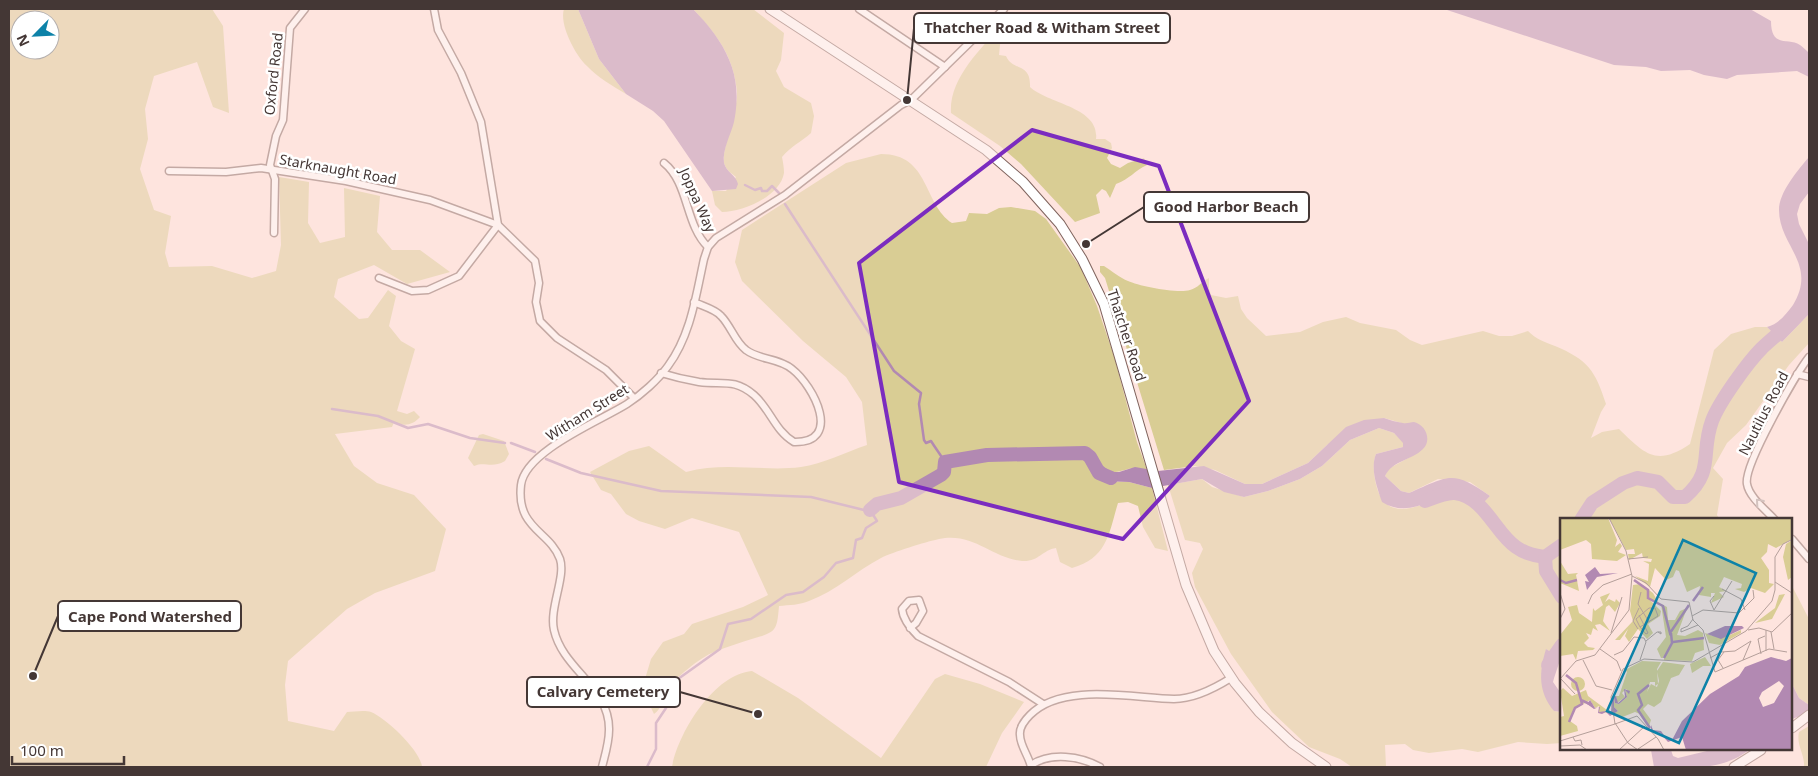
<svg xmlns="http://www.w3.org/2000/svg" width="1818" height="776" viewBox="0 0 1818 776" font-family="'Noto Sans',sans-serif">
<rect width="100%" height="100%" fill="#fee4de"/>
<g fill="#d9cd94" fill-rule="evenodd">
<path d="M9,9h203l11,17 6,87 -16,-6 -16,-45 -43,14 -9,33 3,30 -8,30 14,41 17,6 -6,37 4,14 43,-1 40,12 24,-7 5,-26 -2,-68 30,5 -1,41 12,20 25,-6 -1,-49 36,8 -3,36 15,18h28l30,22 -43,12 -33,-19 -36,14 -4,18 25,22 9,-1 20,-28 8,6 -7,30 12,15 14,8 -18,62 10,3 7,-3 6,6c-7,8 -16,10 -26,5l-2,5 -57,7 19,32 23,17 37,12 32,34 -11,42 -60,22 -28,16 -59,52 -3,24 3,36 46,10 13,-19c6,0 17,-2 24,0 15,6 50,39 51,55h-413zM20,20h30v30h-30z"/>
<path d="M564,9h14l21,50 27,35c-13,-8 -28,-16 -39,-28 -12,-11 -28,-42 -23,-57z"/>
<path d="M693,9h60l31,24 -3,27 -5,11 8,16 27,16 3,13 -3,17c-10,9 -20,13 -29,24 1,5 2,11 2,16 -4,24 -42,39 -62,39l-7,-7 -3,-14h14l10,-14c-5,-4 -10,-7 -12,-14 -3,-13 14,-51 13,-72 -4,-36 -20,-56 -44,-82z"/>
<path d="M1002,25l-3,30 7,1c7,16 25,6 24,31 18,17 70,20 66,52h9l6,4 1,5 -5,10 4,6 9,4 8,-5 16,-5 3,7c-13,6 -17,14 -31,19l-6,14 -4,-7 -4,-2 -6,6 4,18 -25,9 -54,-58 -21,-18 -49,-33c-2,-35 30,-64 51,-88z"/>
<path d="M881,154c49,0 42,50 71,69l14,-2 3,-8 18,1 12,-6 12,-1 24,4 11,8 35,49 16,38 17,50 23,86 10,28c-21,-5 -19,2 -36,2l-9,9 27,1 23,6 16,63 -13,-3 -12,-21 -5,-21 -10,-4 -10,1c-9,29 -10,55 -46,65l-12,-6 -4,-14c-14,2 -17,14 -34,13 -31,-3 -48,-29 -83,-22 -14,3 -46,13 -58,19 -25,13 -45,33 -72,43 -9,4 -20,4 -30,5 -2,23 -2,26 -24,32 -14,4 -28,9 -41,14 -13,5 -41,27 -47,39 -5,10 -4,16 -13,23l-12,-25 9,-30 12,-17 21,-8 8,-10 51,-17 25,-12 -29,-63 -47,-14 -27,11 -26,-8 -13,-7 -15,-20 -10,-4 -11,-18 39,-21 20,-5 37,26c39,-11 77,0 115,-5 22,-3 45,-15 66,-22l-5,-43 -16,-25 -43,-36 -61,-60 -7,-19 7,-32 104,-67z"/>
<path d="M1100,266h4c8,5 16,12 24,15 11,5 50,13 62,9 8,-2 11,-8 19,-12v11l2,6 15,3 12,-2 3,13 6,9 19,18 34,-4 23,-10 23,-5 14,6 36,7 14,10 12,5 61,-14 16,5h13l16,-5c8,8 16,11 27,15 33,14 40,24 51,58l-5,8 -10,26 11,-6 17,-3c26,25 37,38 71,15l24,-94 17,-16 24,-7h12l15,15 27,-28v29l-20,22 -43,60 -19,18 -14,25 10,11 -6,36 3,5h-158v126l-8,9 -8,-6 8,62 8,1v31l-15,1 -29,-2 -40,10 -16,-3 -33,4 -16,-3 -8,-6 -20,1 1,22h-34l-12,-8 -31,-12 -37,-35 -41,-58 -36,-67 -3,-14 11,-24 -3,-6 -15,-3 -17,-55 34,-6 10,8 32,10 24,-6 32,-12 22,-13 28,-26 29,-12 15,5 9,9v5l-27,7c-4,11 -2,23 1,34 13,42 57,9 83,2l19,16 11,-10 -20,-14 -32,-3 -29,14 -8,-2 -16,-15 3,-7 22,-12 -5,-33 -21,-6 -57,27 -19,18 -46,21h-17l-30,-14 -20,-4 -31,4 -59,-192 -5,-6z"/>
<path d="M483,434l21,7 5,13 -4,7c-14,8 -20,0 -31,5l-6,-8 11,-23z"/>
<path d="M1792,586l17,33v86l-10,-7 -7,-14z"/>
<path d="M752,671l46,27 83,60 54,-79 10,-5 35,10 44,18 -22,31 -16,34h-314c6,-34 42,-93 80,-96z"/>
<path d="M1809,726v41h-5c1,-13 -8,-22 -5,-35z"/>
</g>
<g fill="#b289b2">
<path d="M578,9h115c32,33 51,65 41,113 -3,12 -12,28 -10,41 2,9 12,12 14,21l-2,5 -24,2 -48,-70 -11,-10 -27,-17 -27,-35z"/>
<path d="M1444,9h306l21,12c0,28 18,16 29,24 3,2 6,5 9,8v24l-12,-6 -60,4 -10,4 -23,-4 -14,-5 -29,1 -15,-4 -32,-2z"/>
<path d="M1809,157v35l-9,12 -3,10 2,10 10,20v70l-27,28 -15,-15c12,-3 19,-13 26,-22 25,-41 -14,-59 -14,-95 0,-18 19,-40 30,-53z"/>
<path d="M1384,418c6,2 12,4 19,5 4,1 7,-1 11,-1 12,3 18,18 9,27 -12,12 -30,11 -38,27l16,15 8,2c40,-17 43,-24 81,3l-10,10 -20,-16c-27,7 -51,29 -78,12 -5,-15 -12,-33 -6,-48l27,-7v-4l-9,-10 -15,-5 -29,12 -28,26 -22,13 -32,12 -24,6 -20,-5 -22,-13 -50,9 -23,-6 -27,-1 -6,-7 -1,-5 8,-3 8,6h8l16,-5 23,4 46,-5 41,18h17l46,-21 38,-36 18,-7z"/>
<path d="M1562,646c0,13 -6,24 -9,36l9,13v17l-8,-1c-16,-19 -15,-39 -8,-62l8,5z"/>
<path d="M1792,684l7,14 10,7v19l-9,-8 -8,3z"/>
<path d="M1651,750h20l2,6 5,2 33,-8h38c-29,22 -60,17 -95,17z"/>
</g>
<g fill="none" stroke-linecap="round" stroke-linejoin="round">
<g stroke="#b289b2" stroke-width="2.5">
<path d="M745,185l10,5 6,-2 1,3h5l5,-5 7,7"/>
<path d="M785,204l109,167 27,22 -2,11 5,36 2,3 5,-2c5,8 9,13 14,21"/>
<path d="M332,409l46,7 30,12 20,-4 42,14 35,5"/>
<path d="M511,443l24,9"/>
<path d="M546,459l35,14 80,18 150,6 53,13h6l7,11 -11,7 -4,10 -6,2 -3,18 -17,5 -12,14 -21,15 -17,3 -35,24 -23,5 -8,25 -42,30 -10,10v16l-12,18v26l-9,18"/>
</g>
<g stroke="#b289b2" stroke-width="14">
<path d="M1425,501c8,-3 22,-9 30,-8 30,4 40,40 61,54 8,6 19,9 29,10l17,-12"/>
<path d="M870,510l7,-6 24,-6 40,-23 3,-3 1,-10 42,-7 98,-2 5,4 9,16 12,5"/>
<path d="M1581,520l11,-17 31,-20 14,-5 21,4 15,15h12c30,-26 15,-44 27,-76 7,-19 36,-59 50,-73 19,-18 34,-26 47,-50"/>
<path d="M1545,557l1,14 16,26"/>
<path d="M1548,665l14,-20"/>
</g>
<defs>
<g id="street">
<path d="M434,9l4,21 23,43 20,49 17,103 37,36 4,22 -3,19 4,19 17,17 49,32 28,28"/>
<path d="M859,9l86,58"/>
<path d="M664,163c25,20 21,62 44,84"/>
<path d="M169,171l57,1 35,-4 85,13 84,19 68,25 -39,51 -31,14 -16,1 -33,-13"/>
<path d="M274,233l1,-54 -5,-14 6,-29 7,-16 7,-92 15,-19"/>
<path d="M661,373c13,4 26,7 38,9 23,3 35,-4 55,13 16,14 21,36 40,47 49,1 20,-56 -2,-73 -13,-11 -33,-9 -46,-19 -11,-8 -15,-24 -25,-34 -6,-7 -19,-10 -27,-14"/>
<path d="M1797,374l12,3"/>
<path d="M1775,520c-9,-10 -26,-23 -28,-36 -4,-18 49,-110 62,-127"/>
<path d="M1792,539l17,20"/>
<path d="M910,628l6,-5 7,-12 -4,-11 -10,1 -7,8c1,11 9,20 16,27l91,46 34,22"/>
<path d="M1031,765c20,-13 49,-9 69,2"/>
<path d="M602,767c3,-12 7,-24 7,-37 1,-43 -46,-60 -55,-100 -5,-22 12,-53 6,-71 -10,-28 -44,-30 -39,-74 4,-34 79,-64 106,-81 14,-9 31,-24 41,-38 23,-31 28,-71 36,-107l4,-12 8,-9 69,-43 116,-90 10,-5 93,-91"/>
<path d="M1031,767c-2,-11 -11,-21 -11,-32 -1,-8 5,-15 10,-20 32,-33 103,-17 144,-16 20,0 41,-11 57,-21"/>
</g>
<g id="secondary">
<path d="M770,9l216,141 37,32 37,42 22,35 22,45 82,281 28,66 21,32 24,29 33,31 34,24"/>
<path d="M1792,728l17,-13"/>
<path d="M1734,767l27,-17"/>
</g>
</defs>
<use href="#street" stroke="#7f635d" stroke-width="9"/>
<use href="#secondary" stroke="#7f635d" stroke-width="11"/>
<use href="#street" stroke="#fff" stroke-width="6"/>
<use href="#secondary" stroke="#fff" stroke-width="9"/>
</g>
<defs><path id="oneway-chevron" d="M-2-3.5L2.5 0L-2 3.5" fill="none" stroke-width="1.6" stroke-linecap="round" stroke-linejoin="round" transform="scale(1.25)"/></defs>
<use stroke="#a29b9a" href="#oneway-chevron" transform="translate(1759 502) rotate(-131)"/>
<path d="M0 0H1818V776H0ZM1032,130l127,36 90,235 -126,138 -224,-57 -40,-219z" fill="#fee4de" fill-opacity=".55" fill-rule="evenodd"/>
<path fill="none" stroke="#7b2cbf" stroke-width="4" stroke-linejoin="round" d="M1032,130l127,36 90,235 -126,138 -224,-57 -40,-219z"/>
<g text-anchor="middle" dominant-baseline="central" stroke-width="5" stroke-linejoin="round" paint-order="stroke">
<g font-size="14" fill="#443735" stroke="#fff">
<text transform="translate(273 74) rotate(-84)">Oxford Road</text>
<text transform="translate(338 169) rotate(10)">Starknaught Road</text>
<text transform="translate(698 200) rotate(66)">Joppa Way</text>
<text transform="translate(1127 335) rotate(72)">Thatcher Road</text>
<text transform="translate(587 412) rotate(-32)">Witham Street</text>
<text transform="translate(1763 413) rotate(-63)">Nautilus Road</text>
</g>
</g>
<g transform="translate(1560 518)">
<rect width="232" height="232" fill="#fee4de"/>
<path d="M0,0h48l9,22 -2,7 5,-4 2,3 -4,6 8,3 -9,6 -25,-2 -1,-15 -5,-4 -26,10zM49,0h183v21l-16,9 -8,-4 -1,8 -6,6 8,12v13l5,1 -9,9 -14,-5 -7,4 -9,-3 6,-1 1,-4 -18,-7 -5,10 8,4 -8,1 5,5 -13,6 4,-10h-4v4l-12,-2 1,-9 -13,6 -8,-21 -3,-1 -3,7 -7,3 -11,-12 -5,19 -15,-11 13,5 1,-17 -6,-3 8,1 1,-3 -9,-1 -1,-5 -13,7 -1,-6h7l-1,-5 -8,1zM232,22v37l-4,3 -5,-23 3,-13zM0,43l8,13 10,-1 -2,2 3,16 -19,-8zM81,66l12,9 5,9 -9,-3 12,12 -1,5 -12,8 5,9 -6,6 -9,-10 -9,13 -4,-6 3,-7 -8,11h-5l18,-19 -3,-10 3,-26zM50,75l-5,9 4,-3 6,3 1,-3 4,4 -5,9 -6,-7 -3,2 -3,14 7,10 -10,-7 -5,1 3,6 -5,-3 -2,7 -5,-2 3,5 -5,5 4,4 7,1 -2,2 -15,1 -2,9 -3,-6 -13,2v-21l12,-15 -4,-13 9,-2 2,8 13,9 1,-14 2,3 8,-6 -3,-8zM225,76l-13,25 -17,4 20,-15 4,-13zM101,86l6,3 1,13h7l5,-9 7,-3 -10,27 8,1 13,-6 5,3 1,17 -9,3 -3,8 -28,-1v-4l-1,2h-7h5l-4,-9 9,-12zM181,112v3l-21,12 -11,-2 -4,-10 8,3 17,-1zM145,139l6,9h-8l-11,7 -2,-9zM82,143l19,1 -4,7 1,15 -3,2v-4h-5l-3,10 4,-8 6,3 2,-6 -2,-10 6,-9 22,3 -6,10 -8,3 -10,24 -7,5 -6,-3 -5,5 8,11 -2,6 6,8 -15,-20 -5,-2 -15,6 -6,-5 4,-2 -4,-4v-9l1,5 4,1 8,-7 -2,-7 4,2 -3,-3 -4,4 3,4 -8,6 -1,-7h3l8,-24 -2,-2zM11 166a7 7 0 1 1 14 0a7 7 0 1 1-14 0ZM3,170l9,8 14,-6 2,6 23,17 -12,-1v-6l-4,2 -5,-8 -15,9 -5,12 7,5 1,5 -18,5v-19l4,-1 -4,-25z" fill="#d9cd94"/>
<path d="M35,49l5,7 18,-1 -21,4 -10,13 -2,-9 4,1 -4,-7zM165,108h17l2,2 -23,11 -14,-5zM211,139l15,4 6,-3v92h-106l-4,-13 -14,5 -8,-9 -9,-2v-6l2,5 8,1 5,7 6,2 10,-19 28,-27 29,-18 6,-9zM219,163l5,5 -10,17 -11,4 -4,-9 3,-6zM64,171l6,2 -1,3 -4,-4 2,7 -8,7 -4,-1 -1,-5v9l4,4 -8,5 -4,-4 -4,2 -4,-1 1,-6 -5,2 -7,-5 3,-4 5,8 5,-1 -1,5 7,-1 5,2 1,-16 4,-1 2,7 7,-6z" fill="#b289b2" fill-rule="evenodd"/>
<path fill="none" stroke="#b289b2" stroke-width="2.5" d="M0,62l6,3 11,-3M74,62l14,10v8l15,8 7,27 19,-28M133,83l10,-14M113,124l31,-4M104,140l8,-15 -1,-10M6,157l10,8 5,17M89,167l-11,9 4,11 -4,5 12,18M9,204l6,-14 7,-4 -1,-4 11,5"/>
<path fill="none" stroke="#b49f9a" stroke-width="1" d="M68,41l20,-2M72,58l14,7 15,16 28,3 4,18 10,10 12,42 54,-23 18,3M215,64l17,11M162,71l19,10 4,11M81,74l-3,12 11,18M0,75l5,16 -5,10M154,78l-4,5 4,9 18,-29M28,86l4,-9 11,-10 29,-11M79,97l9,18M132,98l11,-6 36,3 15,-15 -1,-8M133,101l-5,7 -7,3v3l17,-7M80,109l18,-11 -3,-8h-6l-13,11 4,8 6,7 2,-1M78,111l-5,-8 6,-13M188,112l11,-2 13,4 21,-20M206,112v21M211,114l3,17M51,115l11,-36M86,123l11,-9h4v2l-3,-2M40,131l17,12 4,10M201,136l-3,-15 7,-3M54,137l9,-4 11,-14 10,1 2,4 -6,18M150,140l11,-6 14,-1 16,-10 -8,19M23,142l13,26 16,4M163,150l-5,-8 6,-8M0,161l16,-18 19,-6 34,-45 3,-34 -6,-25 -17,-33M1,161l14,15M55,205l13,20 10,7M55,206l22,-8 21,23 6,11M55,206l-4,-27 12,-28 21,-10 49,3 53,-31 26,-30 3,-11v-33l8,-13 10,-5M13,219l2,4 6,-1 1,5M0,223l55,-17M0,228l20,-1 7,5M78,231l18,-12M59,232l26,-24"/>
<path fill="#0d82a8" fill-opacity="0.15" stroke="#0d82a8" stroke-width="2.5" d="M123,22l73,33 -77,170 -72,-32z"/>
<rect width="232" height="232" fill="none" stroke="#443735" stroke-width="2.5"/>
</g>
<path fill="none" stroke="#443735" stroke-width="2" d="M907 100L914 28M1086 244L1144 207M33 676L58 616M758 714L680 692"/>
<g fill="#443735" stroke="#fff" stroke-width="2">
<circle cx="907" cy="100" r="5"/>
<circle cx="1086" cy="244" r="5"/>
<circle cx="33" cy="676" r="5"/>
<circle cx="758" cy="714" r="5"/>
</g>
<g fill="#fff" stroke="#443735" stroke-width="2">
<rect x="914" y="13" width="256" height="30" rx="5"/>
<rect x="1144" y="192" width="165" height="30" rx="5"/>
<rect x="58" y="601" width="183" height="30" rx="5"/>
<rect x="527" y="677" width="153" height="30" rx="5"/>
</g>
<g font-size="15" text-anchor="middle" font-weight="bold" fill="#443735">
<text x="1042" y="33">Thatcher Road &amp; Witham Street</text>
<text x="1226" y="212">Good Harbor Beach</text>
<text x="150" y="622">Cape Pond Watershed</text>
<text x="603" y="697">Calvary Cemetery</text>
</g>
<rect width="1818" height="776" fill="none" stroke="#443735" stroke-width="20"/>
<g transform="translate(35 35) rotate(246)"><circle r="24" fill="#ffffff" stroke="#b4afae"/>
<path d="M0-4L9 19L0 12L-9 19Z" fill="#0d82a8"/>
<text y="-8" font-size="14" font-weight="bold" text-anchor="middle" fill="#443735">N</text>
</g>
<path d="M12 756v8h112v-8" fill="none" stroke="#443735" stroke-width="2.5"/>
<text x="20" y="756" font-size="15" fill="#443735" stroke="#ffffff" stroke-width="4" paint-order="stroke">100 m</text>
</svg>
